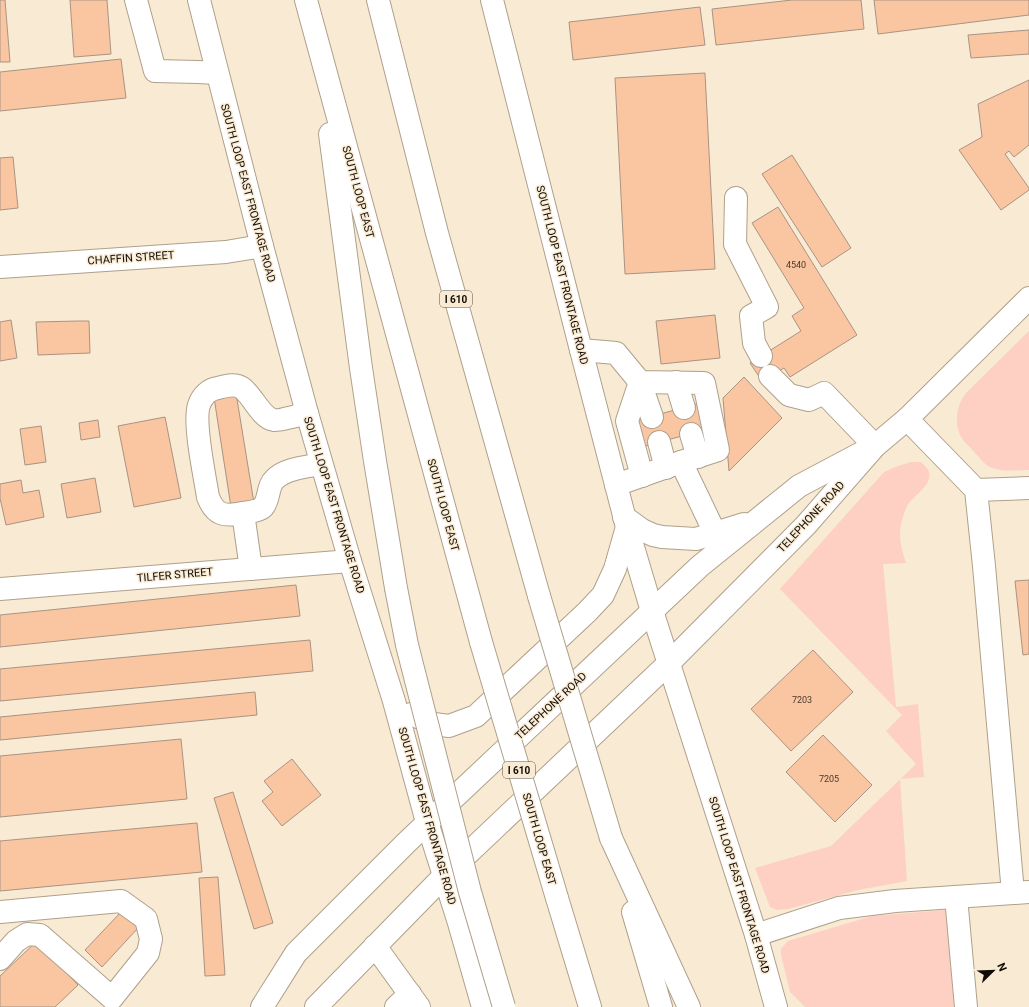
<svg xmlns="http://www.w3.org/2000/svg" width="1029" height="1007" viewBox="0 0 1029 1007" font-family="Roboto,sans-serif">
<rect width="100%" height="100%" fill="#f9ead3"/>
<g fill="#fecfc3">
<path d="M1029,331v139c-12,0 -25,2 -37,-2 -6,-2 -11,-9 -16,-14 -4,-5 -9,-9 -13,-14 -10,-14 -7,-36 4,-48z"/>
<path d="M911,462h10c3,3 7,6 8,10 3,13 -13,22 -20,31 -2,3 -4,7 -5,11 -7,17 -4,32 2,49l-23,1 13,143 22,-3 6,73 -24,2 7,102 -49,9 -70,19 -11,1 -7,-3 -15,-39 76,-22 85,-82 -30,-33 16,-16 -122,-126 104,-117 14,-6z"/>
<path d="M946,910l8,97h-149l-15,-15 -9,-37v-6l7,-8 84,-25z"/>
</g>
<g fill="#fac6a2" stroke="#a99383">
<path d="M0,0h5l5,62h-10z"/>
<path d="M70,0h37l4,54 -37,3z"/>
<path d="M792,0h69l3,29 -148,16 -4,-36z"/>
<path d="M874,0h155v15l-151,19z"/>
<path d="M700,7l5,38 -132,15 -4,-38z"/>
<path d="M1029,30v24l-58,4 -3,-23z"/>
<path d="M121,59l5,39 -126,13v-39z"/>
<path d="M705,73l10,196 -90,5 -10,-196z"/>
<path d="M1029,80v65l-15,12 -5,-6 -4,3 24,34v2l-28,20 -42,-60 23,-13 -4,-33z"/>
<path d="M792,155l59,93 -29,19 -60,-93z"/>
<path d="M13,157l5,51 -18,2v-52z"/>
<path d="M778,207l79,128 -67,42 -6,-9 -22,13 -12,-18 51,-32 -9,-15 12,-8 -52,-85z"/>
<path d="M715,315l5,43 -59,6 -5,-43z"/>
<path d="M11,320l6,38 -17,3v-39z"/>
<path d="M78,321h11l1,32 -52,2 -2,-33z"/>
<path d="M744,377l38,41 -53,53 -6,-73z"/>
<path d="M235,387l19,116 -23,4 -18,-116z"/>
<path d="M700,403l7,26 -65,18 -7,-26z"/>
<path d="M165,417l16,81 -47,9 -16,-81z"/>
<path d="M98,420l2,17 -19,3 -2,-17z"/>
<path d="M41,426l5,36 -21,3 -5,-36z"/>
<path d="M95,478l6,34 -34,6 -6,-34z"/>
<path d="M21,480l2,13 16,-3 5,27 -38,8 -6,-27v-14z"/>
<path d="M1029,580v74l-6,1 -8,-74z"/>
<path d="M296,585l4,31 -300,31v-32z"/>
<path d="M310,640l3,31 -313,30v-32z"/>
<path d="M813,650l40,42 -62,59 -40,-42z"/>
<path d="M255,692l2,23 -257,25v-23z"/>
<path d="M823,735l49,50 -37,37 -49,-50z"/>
<path d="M181,739l6,60 -187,18v-61z"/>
<path d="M292,759l29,36 -39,31 -20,-25 11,-9 -9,-11z"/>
<path d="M233,792l40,131 -19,6 -40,-131z"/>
<path d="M197,823l5,49 -202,19v-50z"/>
<path d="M218,877l7,98 -20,1 -6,-98z"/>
<path d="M121,912l17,16 -36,39 -17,-17z"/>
<path d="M37,941l41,44 -23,22h-55v-31z"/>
</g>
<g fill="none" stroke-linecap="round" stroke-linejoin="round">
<defs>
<g id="minor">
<path d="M136,0l19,71 43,1 19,1"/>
<path d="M736,198l-1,46 32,63 -16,9 3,27 7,13"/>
<path d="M0,267l226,-15 36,-6"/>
<path d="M581,350l35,3 24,29 64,1 14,67 -37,12"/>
<path d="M770,376l19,19 20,5 15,-7 51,53"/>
<path d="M640,382l-13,39 15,55"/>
<path d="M640,382l12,35"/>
<path d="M676,382l8,26"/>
<path d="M907,419l69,71 8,76 29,327"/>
<path d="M691,434l7,23"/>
<path d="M659,442l7,26"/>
<path d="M616,485l65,-23 34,71"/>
<path d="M976,490l53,-2"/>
<path d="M243,513c6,-1 16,-2 20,-6 7,-8 4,-21 12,-28 11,-11 32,-12 46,-15"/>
<path d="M251,569l-8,-56c-19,4 -28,2 -35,-16 -3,-20 -15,-74 -9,-92 3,-9 10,-16 19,-17 8,-2 17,-5 24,0 11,8 19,30 32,32 5,1 26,-5 33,-7"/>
<path d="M0,589l350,-28"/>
<path d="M956,897l10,110"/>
<path d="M0,912l121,-11 25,18 5,20 -3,14 -36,45 -72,-63 -13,-1 -11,7 -16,18"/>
<path d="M756,935l83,-27 56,-7 134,-9"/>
<path d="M375,946l44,61"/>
<path d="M396,1007l14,-13"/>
</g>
<g id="major">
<path d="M199,0l63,246 45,167 43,148 44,140 33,121 32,101 24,84"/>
<path d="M492,0l89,350 46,177 25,84 104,324 20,72"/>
<path d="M624,517l18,13 11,5 9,2 34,2 48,-15"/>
<path d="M411,714l23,10 15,2 27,-10 111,-104 16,-17 12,-26 12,-42"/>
<path d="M262,1007l34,-54 111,-111 293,-276 99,-80 66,-35"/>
<path d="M316,1007l128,-131 225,-213 137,-138 69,-79 32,-27 122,-121"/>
</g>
<g id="highway">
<path d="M306,0l175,642"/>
<path d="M378,0l59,233 102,363"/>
<path d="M330,134l31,234 14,93 21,127"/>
<path d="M611,838l78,169"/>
<path d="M557,898l33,109"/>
<path d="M633,912l28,95"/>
</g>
</defs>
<use href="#minor" stroke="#afa08b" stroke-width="24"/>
<use href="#major" stroke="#afa08b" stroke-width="24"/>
<use href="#highway" stroke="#afa08b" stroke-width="24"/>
<use href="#minor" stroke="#fff" stroke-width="22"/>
<use href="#major" stroke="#fff" stroke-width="22"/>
<use href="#highway" stroke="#fff" stroke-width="22"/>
<defs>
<g id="highway-bridge">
<path d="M396,588l11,57 63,247 34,115"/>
<path d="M539,596l72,242"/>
<path d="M481,642l76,256"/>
</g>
</defs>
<use href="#highway-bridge" stroke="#afa08b" stroke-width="24" stroke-linecap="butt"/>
<use href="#highway-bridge" stroke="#fff" stroke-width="22"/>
</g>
<g text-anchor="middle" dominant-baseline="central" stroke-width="3" stroke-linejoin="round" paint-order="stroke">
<g font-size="9" fill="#4a3a2c">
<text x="796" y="265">4540</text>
<text x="802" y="700">7203</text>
<text x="829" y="779">7205</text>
</g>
<g fill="#f9ead3" stroke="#564e43" stroke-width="1">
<rect x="440" y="291" width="32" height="16" rx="3"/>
<rect x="503" y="762" width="32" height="16" rx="3"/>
</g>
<g font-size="10" font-weight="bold" fill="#100b05">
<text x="456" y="299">I 610</text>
<text x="519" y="770">I 610</text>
</g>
<g font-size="11" fill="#100b05" stroke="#f9ead3">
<text transform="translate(358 192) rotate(75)">SOUTH LOOP EAST</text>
<text transform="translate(248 193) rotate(75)">SOUTH LOOP EAST FRONTAGE ROAD</text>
<text transform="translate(131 258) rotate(-4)">CHAFFIN STREET</text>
<text transform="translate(562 275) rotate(76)">SOUTH LOOP EAST FRONTAGE ROAD</text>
<text transform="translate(334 505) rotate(73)">SOUTH LOOP EAST FRONTAGE ROAD</text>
<text transform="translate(443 505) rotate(75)">SOUTH LOOP EAST</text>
<text transform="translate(811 517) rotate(-47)">TELEPHONE ROAD</text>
<text transform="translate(175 575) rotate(-5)">TILFER STREET</text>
<text transform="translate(551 706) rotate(-43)">TELEPHONE ROAD</text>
<text transform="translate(427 816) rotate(74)">SOUTH LOOP EAST FRONTAGE ROAD</text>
<text transform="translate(539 839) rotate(74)">SOUTH LOOP EAST</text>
<text transform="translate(739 885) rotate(73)">SOUTH LOOP EAST FRONTAGE ROAD</text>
</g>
</g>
<g transform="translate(993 971) rotate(67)" stroke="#f9ead3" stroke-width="3" paint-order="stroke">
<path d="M0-3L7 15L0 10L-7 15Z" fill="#100b05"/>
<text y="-6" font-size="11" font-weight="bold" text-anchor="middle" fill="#100b05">N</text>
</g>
</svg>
